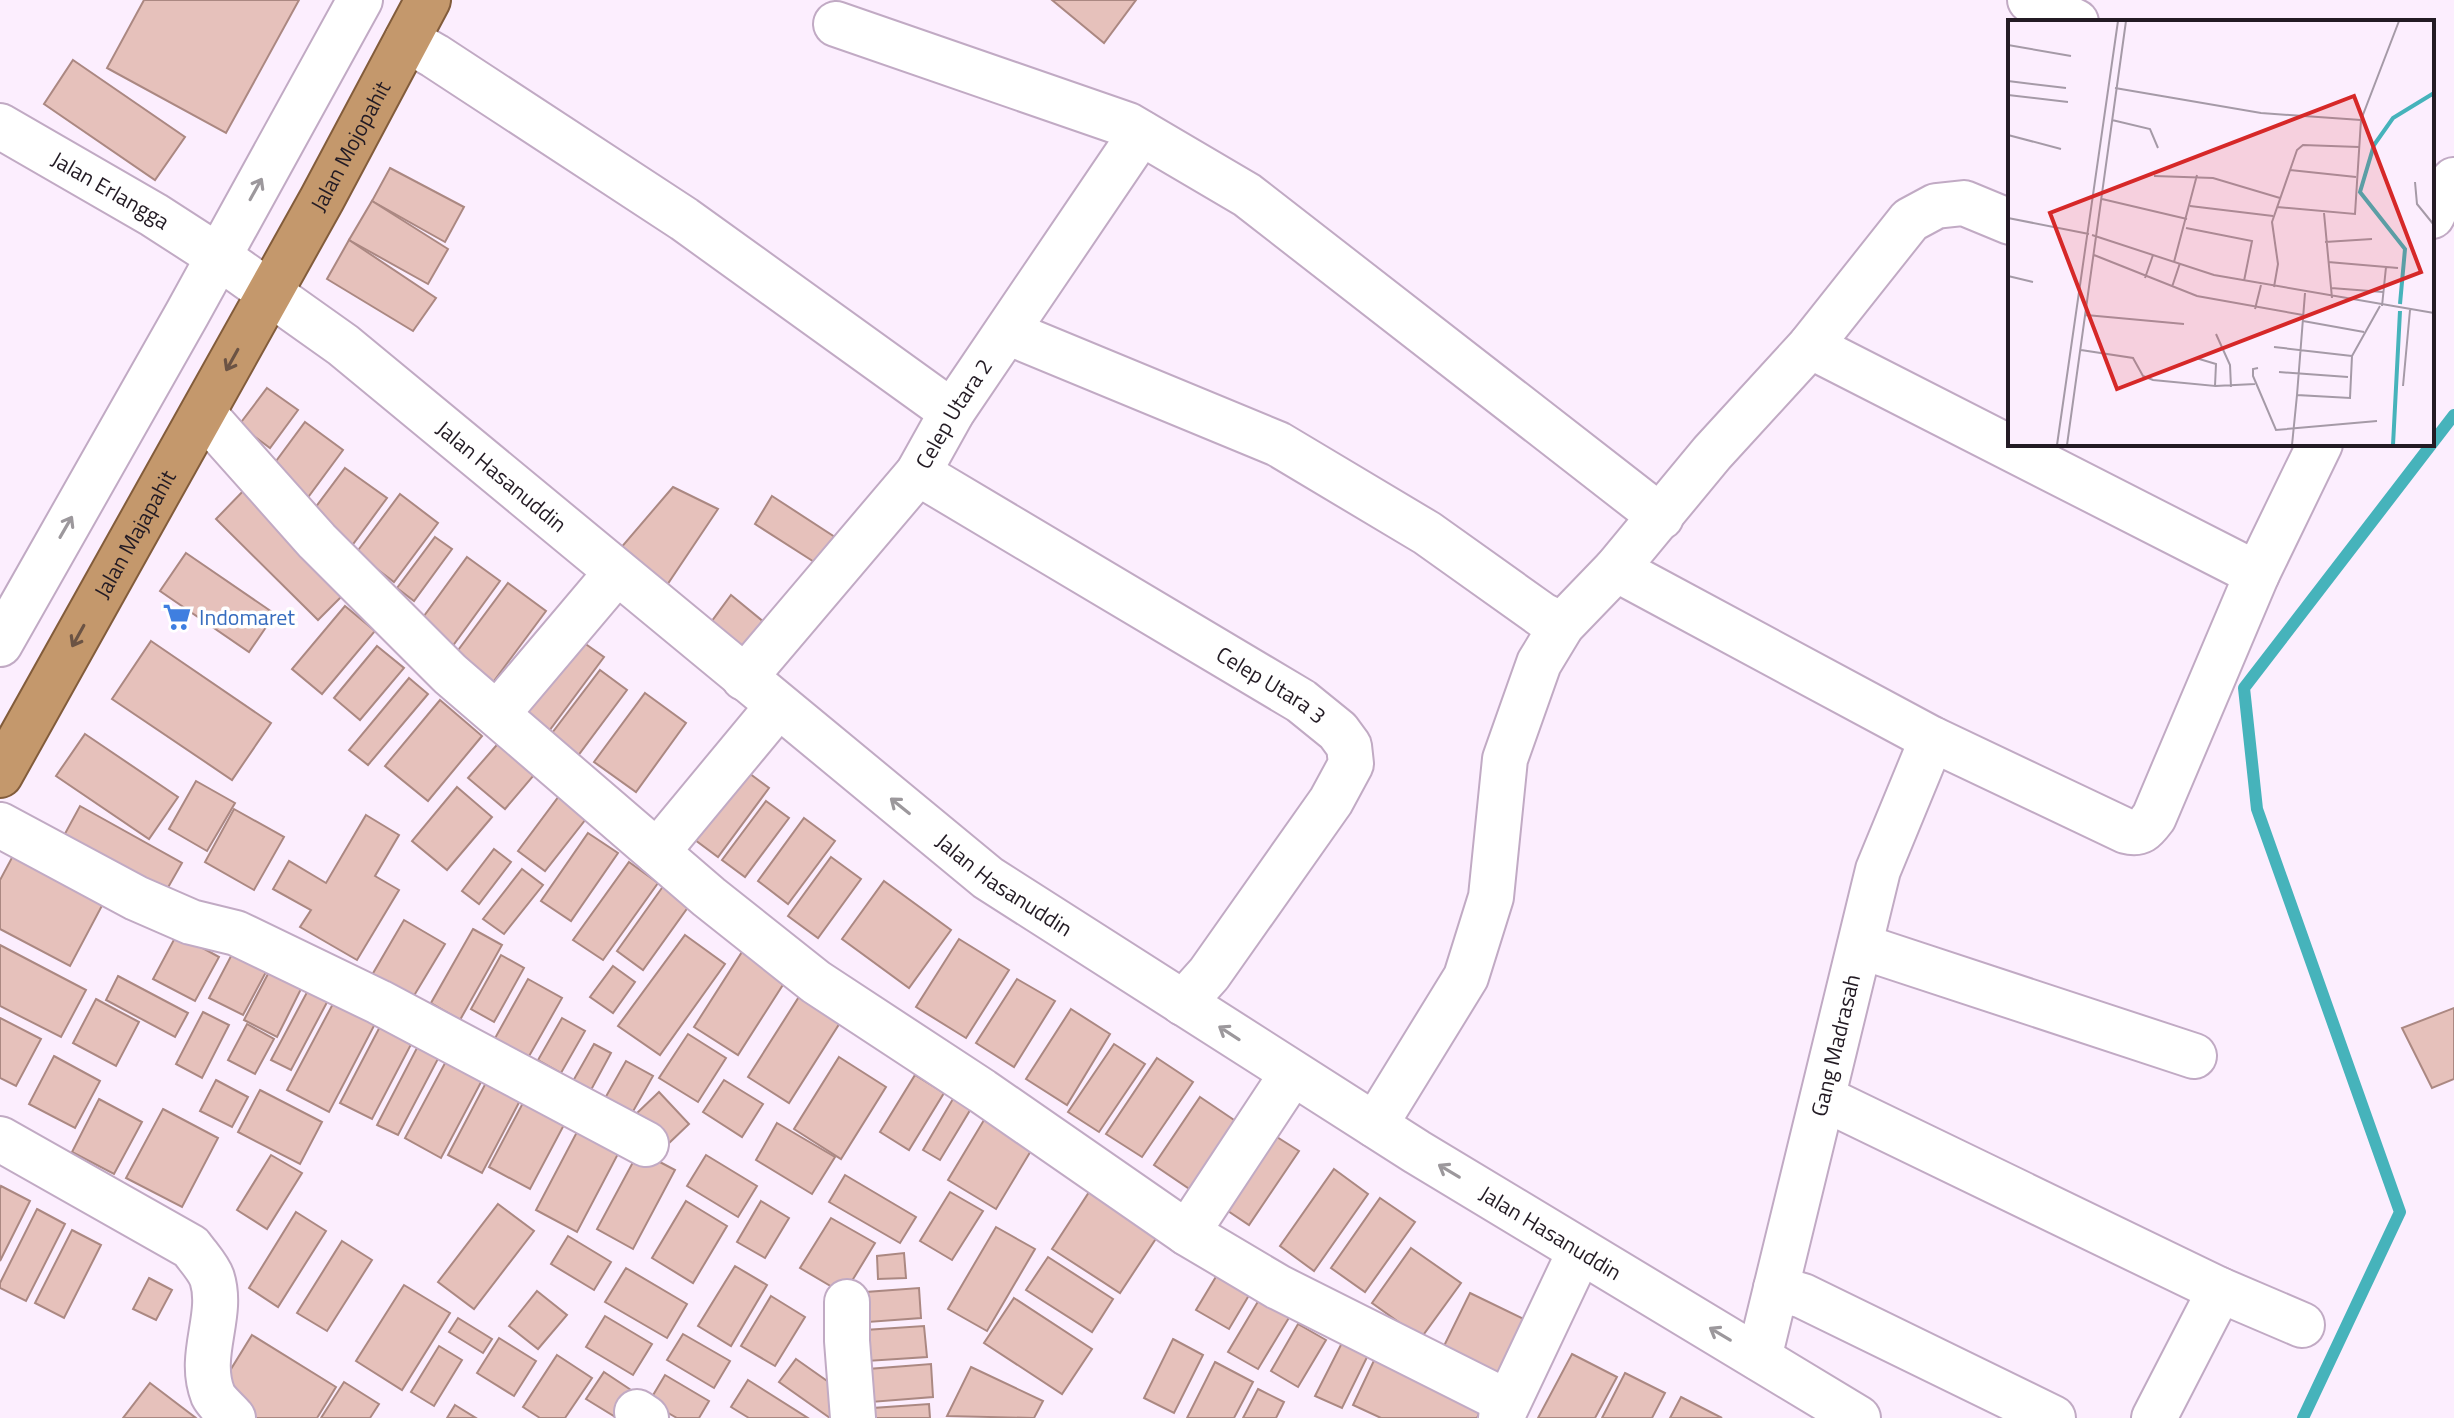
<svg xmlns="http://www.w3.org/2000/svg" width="2454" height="1418" viewBox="0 0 2454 1418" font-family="'Titillium Web',sans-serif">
<rect width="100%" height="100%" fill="#fceefe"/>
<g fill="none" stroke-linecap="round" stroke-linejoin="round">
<path stroke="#46b3bb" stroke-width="12" d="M2303,1418l97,-206 -143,-403 -13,-121 210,-273"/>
</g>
<g fill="#e6c1bb" stroke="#ab8882" stroke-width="2">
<path d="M144,0h155l-73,133 -119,-65z"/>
<path d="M1052,0h84l-32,43z"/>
<path d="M73,60l112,77 -30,43 -111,-76z"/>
<path d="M390,168l74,39 -19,35 -73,-41z"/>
<path d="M372,201l76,48 -20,35 -79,-44z"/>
<path d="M349,240l87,58 -23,33 -86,-52z"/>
<path d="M267,388l31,22 -28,38 -31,-23z"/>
<path d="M305,422l38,28 -37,50 -38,-28z"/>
<path d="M345,468l42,30 -39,53 -42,-31z"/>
<path d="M248,486l103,101 -33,33 -102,-101z"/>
<path d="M673,487l45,22 -57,85 -48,-37z"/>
<path d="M400,494l38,29 -44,59 -38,-29z"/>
<path d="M772,496l69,45 -19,26 -67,-43z"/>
<path d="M435,537l17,12 -38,52 -17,-13z"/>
<path d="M186,553l89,61 -26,38 -89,-61z"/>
<path d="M467,557l33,24 -51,70 -33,-24z"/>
<path d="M508,583l38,28 -55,74 -38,-28z"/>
<path d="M731,595l45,37 -31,29 -36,-36z"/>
<path d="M345,606l30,25 -53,63 -30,-25z"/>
<path d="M570,633l34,24 -55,74 -34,-25z"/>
<path d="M151,641l120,82 -39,57 -120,-81z"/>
<path d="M377,646l27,22 -44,52 -26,-22z"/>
<path d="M600,670l27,20 -50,67 -28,-20z"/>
<path d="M409,678l19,16 -60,71 -19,-15z"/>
<path d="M645,693l41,30 -50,69 -42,-30z"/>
<path d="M440,700l42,36 -54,65 -43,-35z"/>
<path d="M509,731l36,31 -40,47 -37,-31z"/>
<path d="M85,734l93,63 -29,42 -93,-63z"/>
<path d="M734,762l35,26 -51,69 -35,-26z"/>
<path d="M196,781l39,22 -28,48 -38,-22z"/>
<path d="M457,787l35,30 -45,53 -35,-29z"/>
<path d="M565,788l28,22 -48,61 -27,-20z"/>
<path d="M766,801l23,17 -44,59 -23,-17z"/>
<path d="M80,806l102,57 -20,35 -101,-57z"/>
<path d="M234,809l50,28 -30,53 -49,-28z"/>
<path d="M366,815l33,20 -24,41 24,14 -42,70 -57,-33 11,-17 -38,-21 16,-28 37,22z"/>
<path d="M804,818l31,23 -47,63 -30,-23z"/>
<path d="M588,833l30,20 -47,68 -30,-20z"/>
<path d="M494,849l17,13 -32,42 -17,-13z"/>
<path d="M15,852l90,48 -35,66 -70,-37v-49z"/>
<path d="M831,857l30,22 -43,59 -30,-22z"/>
<path d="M629,862l29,21 -55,77 -30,-20z"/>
<path d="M522,869l21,16 -39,49 -21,-15z"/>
<path d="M884,881l67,49 -42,58 -67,-49z"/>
<path d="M664,885l27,18 -48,67 -26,-19z"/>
<path d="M404,920l41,24 -33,55 -40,-24z"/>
<path d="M473,929l29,16 -42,75 -29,-17z"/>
<path d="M177,934l42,23 -24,44 -42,-22z"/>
<path d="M685,935l40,29 -65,91 -42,-29z"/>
<path d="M240,939l34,18 -31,58 -34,-17z"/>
<path d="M959,939l50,31 -43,68 -50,-31z"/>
<path d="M0,945l86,45 -25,47 -61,-31z"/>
<path d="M742,952l44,28 -48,75 -44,-28z"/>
<path d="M501,955l23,13 -30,54 -23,-13z"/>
<path d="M613,966l22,16 -22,31 -23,-16z"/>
<path d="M270,970l32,17 -25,50 -33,-17z"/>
<path d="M118,976l70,37 -13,24 -69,-37z"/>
<path d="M528,979l34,19 -34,60 -34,-18z"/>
<path d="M1017,979l38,22 -41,66 -38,-24z"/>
<path d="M313,981l20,10 -42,79 -20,-10z"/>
<path d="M802,992l41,26 -54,85 -41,-26z"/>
<path d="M96,999l43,23 -23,44 -43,-23z"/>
<path d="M335,1000l41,22 -47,90 -42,-22z"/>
<path d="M2454,1008v71l-22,9 -30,-60z"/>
<path d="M1071,1009l39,25 -43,71 -41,-26z"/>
<path d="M203,1012l26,13 -27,53 -26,-14z"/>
<path d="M385,1017l32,16 -45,86 -32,-16z"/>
<path d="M0,1018l41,21 -25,47 -16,-8z"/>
<path d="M562,1018l23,13 -24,42 -23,-13z"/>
<path d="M247,1024l27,15 -19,35 -27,-14z"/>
<path d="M688,1034l38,24 -28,44 -39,-24z"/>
<path d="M419,1044l21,11 -42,80 -21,-10z"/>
<path d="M594,1044l17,9 -20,37 -18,-9z"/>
<path d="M1114,1044l31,20 -46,68 -31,-20z"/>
<path d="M452,1050l36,19 -47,89 -36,-20z"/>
<path d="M54,1056l46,25 -25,47 -46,-24z"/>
<path d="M839,1057l47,30 -45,72 -47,-30z"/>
<path d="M1157,1058l36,24 -51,75 -36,-23z"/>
<path d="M626,1061l27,15 -22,39 -27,-15z"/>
<path d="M490,1075l34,18 -42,80 -34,-18z"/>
<path d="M915,1075l29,18 -35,57 -29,-18z"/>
<path d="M216,1080l32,17 -16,30 -32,-16z"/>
<path d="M724,1080l39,24 -21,33 -39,-25z"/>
<path d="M960,1087l18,10 -38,63 -17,-10z"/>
<path d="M260,1090l62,32 -22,42 -62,-32z"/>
<path d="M659,1092l30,32 -22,21 -30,-32z"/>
<path d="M1200,1097l37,25 -46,68 -37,-25z"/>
<path d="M99,1099l43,23 -28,52 -42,-22z"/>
<path d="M524,1101l41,22 -35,66 -41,-22z"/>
<path d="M163,1109l55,29 -36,69 -56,-29z"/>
<path d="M990,1110l48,29 -42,70 -48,-29z"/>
<path d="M777,1123l58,34 -23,37 -56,-34z"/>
<path d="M578,1130l41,22 -42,80 -41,-22z"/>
<path d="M1269,1132l30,19 -50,74 -30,-20z"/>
<path d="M639,1151l36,19 -42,79 -36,-20z"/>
<path d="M271,1155l31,18 -35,56 -30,-19z"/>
<path d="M706,1155l51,31 -19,31 -51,-31z"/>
<path d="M1334,1169l34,25 -54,77 -34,-25z"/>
<path d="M845,1175l71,42 -16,26 -71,-41z"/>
<path d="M1,1186l29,15 -30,60v-72z"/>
<path d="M1093,1186l68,45 -41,62 -68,-44z"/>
<path d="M950,1192l33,19 -31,49 -32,-19z"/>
<path d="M1380,1198l35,24 -50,70 -34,-24z"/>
<path d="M686,1201l41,25 -34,57 -41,-25z"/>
<path d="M761,1201l28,17 -24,40 -28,-16z"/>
<path d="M498,1204l36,27 -60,78 -36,-27z"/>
<path d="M37,1209l28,15 -39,77 -26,-13v-5z"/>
<path d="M296,1212l30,19 -48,76 -29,-19z"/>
<path d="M831,1218l44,25 -31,51 -44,-26z"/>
<path d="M996,1227l39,22 -48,82 -39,-22z"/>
<path d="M72,1230l29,15 -37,73 -29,-15z"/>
<path d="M568,1236l43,26 -17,28 -43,-26z"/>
<path d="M342,1241l30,19 -45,71 -30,-18z"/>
<path d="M1411,1248l50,35 -40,55 -49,-35z"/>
<path d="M904,1253l2,25 -28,1 -1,-23z"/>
<path d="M1048,1257l65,42 -21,33 -66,-42z"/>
<path d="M1226,1260l32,20 -29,49 -33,-19z"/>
<path d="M735,1266l32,19 -36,61 -33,-20z"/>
<path d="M626,1268l61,36 -20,34 -62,-36z"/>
<path d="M149,1278l23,12 -16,30 -23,-11z"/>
<path d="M404,1285l46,28 -48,77 -46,-29z"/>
<path d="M919,1288l2,30 -53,4 -2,-30z"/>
<path d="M1266,1288l30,18 -38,63 -30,-17z"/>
<path d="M537,1291l30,24 -29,34 -29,-23z"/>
<path d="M1470,1293l66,32 -30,61 -66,-32z"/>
<path d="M771,1296l34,21 -30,49 -34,-20z"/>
<path d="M1014,1298l78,51 -30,45 -78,-51z"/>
<path d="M605,1316l47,28 -19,31 -47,-28z"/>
<path d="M458,1318l34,21 -9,14 -34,-21z"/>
<path d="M1298,1324l28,16 -28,47 -27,-16z"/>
<path d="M924,1326l3,31 -60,4 -2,-31z"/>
<path d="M1348,1331l26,12 -32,65 -27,-12z"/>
<path d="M683,1334l47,27 -16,27 -47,-28z"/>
<path d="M252,1335l84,52 -19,31h-65l-37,-23z"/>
<path d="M499,1338l37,23 -22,35 -37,-23z"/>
<path d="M1173,1339l30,16 -29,58 -30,-15z"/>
<path d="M439,1346l23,14 -28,46 -23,-14z"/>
<path d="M1378,1352l107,50 -8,16h-96l-28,-13z"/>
<path d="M1572,1354l45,23 -22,41h-57z"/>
<path d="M557,1355l35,23 -27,40h-25l-17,-11z"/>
<path d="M796,1359l51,36 -17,23 -51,-36z"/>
<path d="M1215,1362l38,20 -19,36h-47z"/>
<path d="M931,1364l2,33 -62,5 -3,-33z"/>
<path d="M971,1367l72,34 -9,17 -87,-2z"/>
<path d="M604,1372l30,20 -17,26 -31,-19z"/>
<path d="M1625,1373l40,20 -13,25h-50z"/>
<path d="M665,1375l44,26 -10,17h-22l-28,-16z"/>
<path d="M748,1380l60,38h-59l-18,-11z"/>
<path d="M344,1382l35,22 -9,14h-49z"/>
<path d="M150,1383l46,35h-73z"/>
<path d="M1258,1389l26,13 -8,16h-33z"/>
<path d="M1681,1397l41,21h-52z"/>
<path d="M929,1404l1,14h-56l-1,-10z"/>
<path d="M455,1405l21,13h-29z"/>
</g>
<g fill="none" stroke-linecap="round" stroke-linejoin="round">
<defs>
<g id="minor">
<path d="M2030,0l46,22"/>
<path d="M836,24l292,101 119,70 414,322"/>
<path d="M407,40l28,16 249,163 268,193"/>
<path d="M2432,216l12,-25 10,-11"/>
<path d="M1007,332l271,112 149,89 115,82 20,10"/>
<path d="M1810,346l447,228"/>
<path d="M203,413l114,128 133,133 259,223 107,85 166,109 205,142 91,54 229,115"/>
<path id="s1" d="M918,473l383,228 37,30 11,15 2,18 -20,37 -122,173 -26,29"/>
<path d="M1616,569l316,170 194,92c15,4 19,-2 28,-14l103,-243 63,-130"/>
<path id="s2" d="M744,678l174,-205 34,-61 189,-279"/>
<path d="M497,714l120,-142"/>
<path d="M0,825l136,73 55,24 45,11 143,69 267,142"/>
<path d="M657,852l121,-146"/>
<path d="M1860,946l334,110"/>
<path d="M1823,1098l397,192 82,35"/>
<path d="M1375,1125l91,-148 25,-80 14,-138 34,-96 23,-38 54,-56 96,-116 98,-107 100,-126 26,-14 28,-3 46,19"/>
<path d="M0,1139l191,108c7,10 17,20 21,31 12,38 -15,77 1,117 4,8 14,16 20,23"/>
<path d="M1187,1233l105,-159"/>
<path d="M1776,1288l27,8 250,122"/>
<path d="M847,1302v39l6,77"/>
<path id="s3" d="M1759,1358l119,-488 54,-131"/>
<path d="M637,1412l9,6"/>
<path d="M1501,1418l79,-167"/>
<path d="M2154,1418l66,-128"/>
</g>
<g id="tertiary">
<path id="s4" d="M0,126l154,89 65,42"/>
</g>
<g id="secondary">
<path id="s5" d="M219,257l124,88 645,533 429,274 441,266"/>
<path d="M0,644l187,-330 173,-314"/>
</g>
<g id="trunk">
<path id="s6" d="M0,775l322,-576 106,-199"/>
</g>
</defs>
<use href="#minor" stroke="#c1aac4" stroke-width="48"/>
<use href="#tertiary" stroke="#c1aac4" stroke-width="48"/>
<use href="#secondary" stroke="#c1aac4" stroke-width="48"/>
<use href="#trunk" stroke="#825c3b" stroke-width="48"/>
<use href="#minor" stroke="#fff" stroke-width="44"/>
<use href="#tertiary" stroke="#fff" stroke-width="44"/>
<use href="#secondary" stroke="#fff" stroke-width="44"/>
<use href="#trunk" stroke="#c4986c" stroke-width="44"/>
</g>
<defs><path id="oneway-shaft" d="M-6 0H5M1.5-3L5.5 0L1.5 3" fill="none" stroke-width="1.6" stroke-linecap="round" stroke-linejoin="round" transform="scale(2)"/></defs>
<g stroke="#9c989c">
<use href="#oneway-shaft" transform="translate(256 189) rotate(-61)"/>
<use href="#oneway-shaft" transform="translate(66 527) rotate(-60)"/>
<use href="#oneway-shaft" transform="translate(900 806) rotate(-141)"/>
<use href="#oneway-shaft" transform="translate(1229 1033) rotate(-147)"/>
<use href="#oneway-shaft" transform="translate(1449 1171) rotate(-149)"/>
<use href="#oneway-shaft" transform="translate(1720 1334) rotate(-149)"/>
</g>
<g stroke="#6b5344">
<use href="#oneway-shaft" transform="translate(232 360) rotate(119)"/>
<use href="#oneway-shaft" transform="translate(78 636) rotate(119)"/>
</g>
<defs>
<symbol id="supermarket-bare" viewBox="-9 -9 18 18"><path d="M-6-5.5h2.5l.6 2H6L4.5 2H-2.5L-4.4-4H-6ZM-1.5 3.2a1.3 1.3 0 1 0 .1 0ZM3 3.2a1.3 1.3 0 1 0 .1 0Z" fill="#3f7fe0" stroke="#fff" stroke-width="2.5" paint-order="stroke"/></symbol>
</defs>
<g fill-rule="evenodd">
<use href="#supermarket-bare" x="157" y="597" width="40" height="40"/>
</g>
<g text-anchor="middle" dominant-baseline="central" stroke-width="7" stroke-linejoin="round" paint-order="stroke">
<g font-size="22" fill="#231b24" stroke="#fff">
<text stroke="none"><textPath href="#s6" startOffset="720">Jalan Mojopahit</textPath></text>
<text stroke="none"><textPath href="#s4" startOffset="128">Jalan Erlangga</textPath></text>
<text stroke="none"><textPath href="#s2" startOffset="338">Celep Utara 2</textPath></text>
<text stroke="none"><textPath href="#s5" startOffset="358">Jalan Hasanuddin</textPath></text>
<text stroke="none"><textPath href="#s6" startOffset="276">Jalan Majapahit</textPath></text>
<text stroke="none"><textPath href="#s1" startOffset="412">Celep Utara 3</textPath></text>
<text stroke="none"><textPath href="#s5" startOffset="1006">Jalan Hasanuddin</textPath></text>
<text stroke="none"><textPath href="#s3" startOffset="322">Gang Madrasah</textPath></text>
<text stroke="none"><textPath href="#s5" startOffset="1654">Jalan Hasanuddin</textPath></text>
</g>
<g font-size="22" fill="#366cbe" stroke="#fff" text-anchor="start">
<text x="199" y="617">Indomaret</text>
</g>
</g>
<g transform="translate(2008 20)">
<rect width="426" height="426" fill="#fceefe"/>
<path fill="none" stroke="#46b3bb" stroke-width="4" d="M392,284l5,-55 -45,-57 14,-47 19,-27 41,-25M385,425l7,-134"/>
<path fill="none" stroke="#a59aa7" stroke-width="2" d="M0,25l63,11M0,61l58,7M107,68l146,25 100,7M0,75l60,7M104,100l38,9 8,19M0,115l53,14M282,150l66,7M146,156l59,2 67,20M407,162l2,22 17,21M94,179l85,20M182,186l83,10M269,187l78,7 6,-94 38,-99M316,193l8,85M0,198l81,16M178,208l66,13 -8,40M84,215l122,40 220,38M317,222l47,-3M86,235l103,41 106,19M166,242l23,-87M320,242l70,6M0,256l25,6M137,258l8,-23M164,267l8,-24M266,267l4,-23 -6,-42 25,-72 6,-5 56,2M323,268l52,4M297,273l-8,102 53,3 2,-42 28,-50M374,286l4,-39M247,289l6,-24M78,295l98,9M295,301l61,11M208,314l14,31 1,22M266,327l78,9M73,330l52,8 10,18 10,4 62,6 1,-22 -20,-6M250,348l-5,1v7l23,54 101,-9M271,352l69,5M207,366l40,-2M395,366l7,-76M49,425l61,-424M59,425l59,-424M284,425l5,-50"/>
<path fill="#d62828" fill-opacity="0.15" stroke="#d62828" stroke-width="4" d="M346,76l67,176 -304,117 -67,-176z"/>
<rect width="426" height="426" fill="none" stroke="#231b24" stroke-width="4"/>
</g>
</svg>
